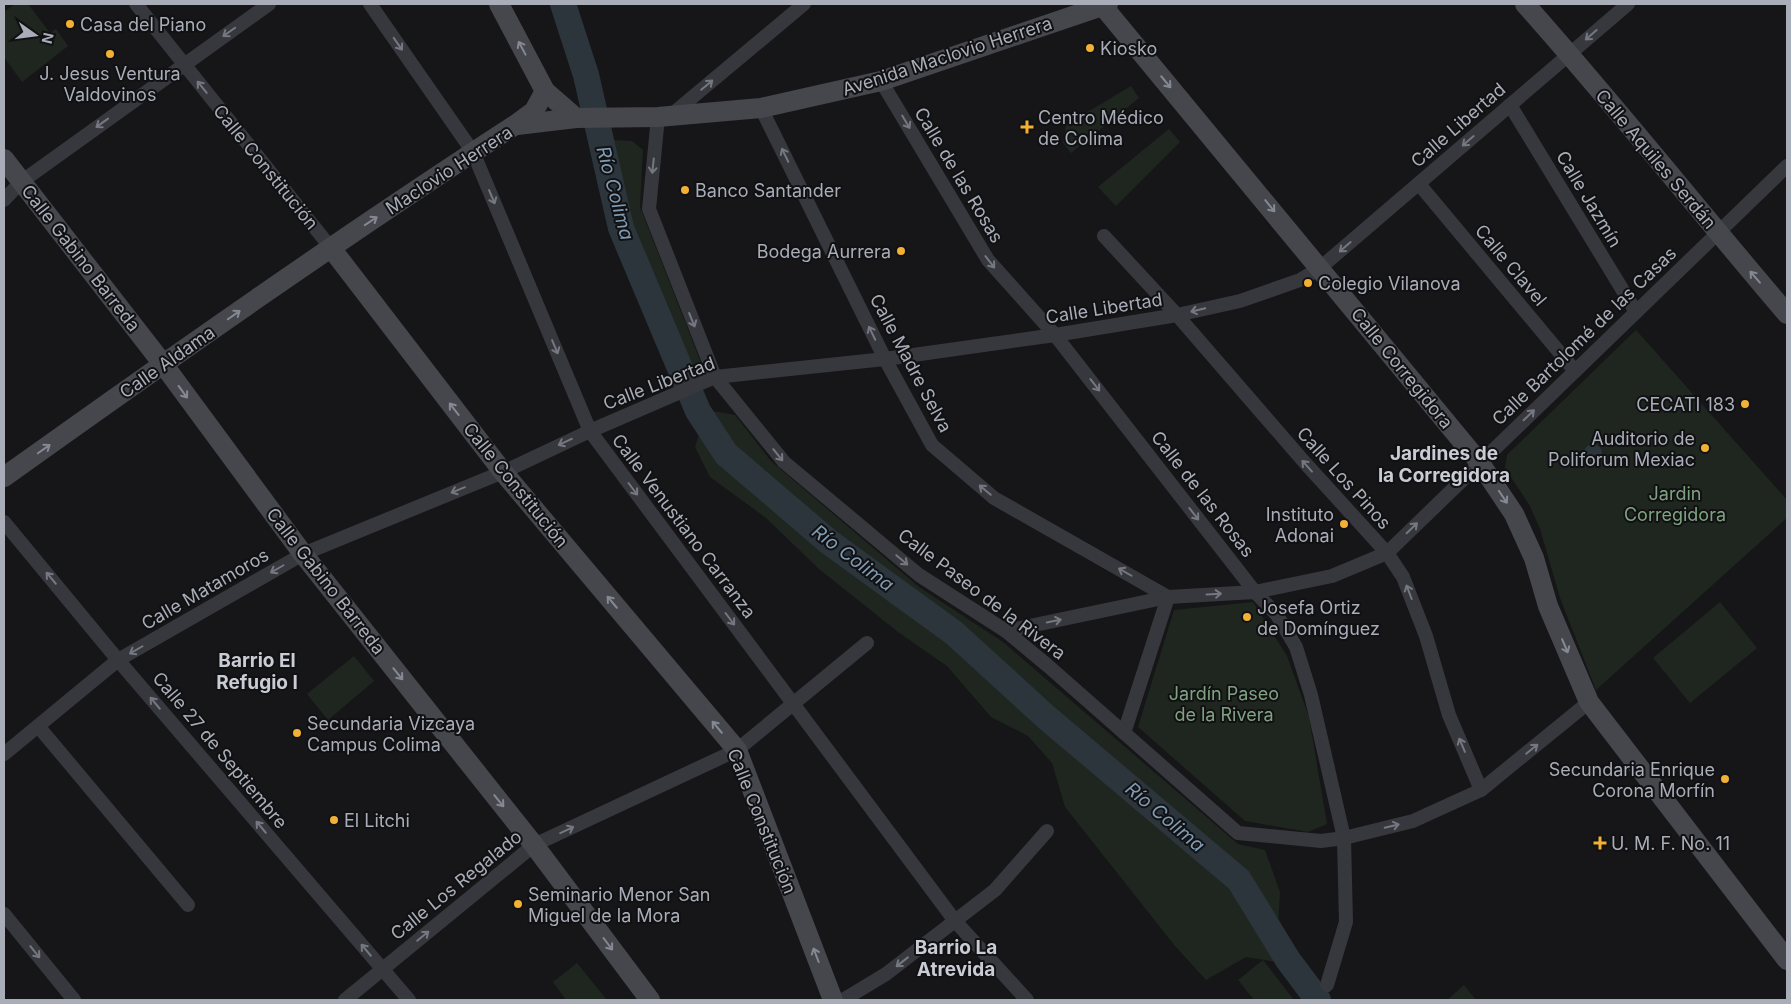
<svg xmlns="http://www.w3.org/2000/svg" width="1791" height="1004" viewBox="0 0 1791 1004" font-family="Inter,sans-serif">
<rect width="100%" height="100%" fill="#161618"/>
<g fill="#1e261f">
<path d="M15,4h13l22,29 6,-4 12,17 -46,36 -18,-25v-45z"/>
<path d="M1131,86l8,12 -68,55 -8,-10 3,-18z"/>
<path d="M1169,129l11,13 -64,64 -18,-19z"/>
<path d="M611,140l21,1 11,9 -3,57 63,161 -15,7 -9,-18 -9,-38 -16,-20 -3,-23 -12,-19 -13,-31 3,-15 -10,-11 -11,-45z"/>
<path d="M1636,330l151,170v18l-191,172 -36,-92 -20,-69 -10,-23 -25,-38 2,-13z"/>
<path d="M707,410l28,5 36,46 148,126 84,55 235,202 27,6 15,42 -4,70 -30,-5 -40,23 -31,-34 -110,-139 -13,-44 -24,-27 -37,-19 -44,-51 -49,-34 -79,-63 -53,-51 -56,-41 -15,-30z"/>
<path d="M1253,602l34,54 22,61 18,107 -19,8 -63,-11 -107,-94 36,-117z"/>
<path d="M1720,602l37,46 -67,55 -37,-45z"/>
<path d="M354,656l20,25 -46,39 -21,-26z"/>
<path d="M1263,960l31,40h-40l-16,-20z"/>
<path d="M577,963l30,37h-41l-13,-18z"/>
<path d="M1464,985l12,15h-29z"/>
</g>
<circle fill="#2c353c" cx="1593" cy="453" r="9"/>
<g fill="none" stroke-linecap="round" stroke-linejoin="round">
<path stroke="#2c353c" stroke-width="26" d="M563,4l23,71 35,153 77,183 28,43 103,88 125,91 92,84 193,163 49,80 30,40"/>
<g stroke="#37383d" stroke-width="14">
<path d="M136,4l195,244"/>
<path d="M370,4l103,148 117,279 365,490 72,79"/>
<path d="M881,81l107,179 67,75 200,257 22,23 19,32 15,48 33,143 2,84 -19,63"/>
<path d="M1510,105l126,207"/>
<path d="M761,108l124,251 47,86 62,53 174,99 -44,136"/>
<path d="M670,116l134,-112"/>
<path d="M658,117l-9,92 66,168 69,85 135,113 87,56 41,34 191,168 83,8 23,-3 69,-17 68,-31 108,-88"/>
<path d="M1419,184l156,187"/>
<path d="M4,200l17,-18 248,-178"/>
<path d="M1104,236l73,79 129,149 81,89 16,24 23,59 23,79 32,75"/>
<path d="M4,522l114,138 291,340"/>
<path d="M1006,631l162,-34 87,-5 77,-16 55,-23 400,-387"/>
<path d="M38,726l150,179"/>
<path d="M4,754l114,-94 185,-106 200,-82 87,-41 125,-54 170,-18 170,-24 122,-20 63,-14 60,-21 20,-12 308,-264"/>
<path d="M4,914l70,86"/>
<path d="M345,1000l189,-155 203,-95 130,-107"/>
<path d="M843,1000l43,-26 109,-84 52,-59"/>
</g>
<g stroke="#45474d" stroke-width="20">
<path d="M499,4l46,87 31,27"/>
<path d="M1101,4l379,459 34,51 20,44 14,48 41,96 198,258"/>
<path d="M1525,4c90,101 174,207 262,310"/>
<path d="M517,125l59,-7 82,-1 103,-9 120,-27 227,-77"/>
<path d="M4,159l159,205 140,190 231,291 116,155"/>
<path d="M331,248l172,224 234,278 96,250"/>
<path d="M4,477c168,-120 337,-239 511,-352l19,-14 11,-20"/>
</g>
</g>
<defs><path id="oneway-shaft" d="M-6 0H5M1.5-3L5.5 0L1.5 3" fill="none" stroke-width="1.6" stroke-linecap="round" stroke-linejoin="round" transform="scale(1.25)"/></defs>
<g stroke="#757881">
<use href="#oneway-shaft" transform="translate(229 32) rotate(145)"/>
<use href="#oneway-shaft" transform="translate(1591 35) rotate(139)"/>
<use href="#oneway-shaft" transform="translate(398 44) rotate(55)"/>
<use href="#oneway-shaft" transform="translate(707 85) rotate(-40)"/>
<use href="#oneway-shaft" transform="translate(202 87) rotate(-129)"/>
<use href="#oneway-shaft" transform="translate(906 122) rotate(59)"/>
<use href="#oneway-shaft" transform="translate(102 123) rotate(144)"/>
<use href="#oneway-shaft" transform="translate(1468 141) rotate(139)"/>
<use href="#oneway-shaft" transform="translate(785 155) rotate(-116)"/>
<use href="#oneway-shaft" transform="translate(653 166) rotate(96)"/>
<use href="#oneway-shaft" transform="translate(492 197) rotate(67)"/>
<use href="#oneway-shaft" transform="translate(1345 247) rotate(139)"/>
<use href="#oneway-shaft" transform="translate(990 262) rotate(52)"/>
<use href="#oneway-shaft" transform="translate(1198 310) rotate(167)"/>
<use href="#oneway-shaft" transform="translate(692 320) rotate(68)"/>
<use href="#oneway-shaft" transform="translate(872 333) rotate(-116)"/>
<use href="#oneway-shaft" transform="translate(555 347) rotate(67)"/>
<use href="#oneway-shaft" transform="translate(1095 385) rotate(52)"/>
<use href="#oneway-shaft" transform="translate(1529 415) rotate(-44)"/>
<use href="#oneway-shaft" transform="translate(565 442) rotate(155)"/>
<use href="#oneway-shaft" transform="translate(778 455) rotate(51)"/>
<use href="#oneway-shaft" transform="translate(1307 466) rotate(-132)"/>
<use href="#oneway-shaft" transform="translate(633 489) rotate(53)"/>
<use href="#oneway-shaft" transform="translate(458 490) rotate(158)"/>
<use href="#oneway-shaft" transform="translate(985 490) rotate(-140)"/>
<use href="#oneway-shaft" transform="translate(1194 514) rotate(52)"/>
<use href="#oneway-shaft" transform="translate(1412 528) rotate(-44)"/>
<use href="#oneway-shaft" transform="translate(902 560) rotate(40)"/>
<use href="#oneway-shaft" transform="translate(277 569) rotate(150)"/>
<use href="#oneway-shaft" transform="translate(1125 572) rotate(-150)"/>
<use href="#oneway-shaft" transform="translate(51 578) rotate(-130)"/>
<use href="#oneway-shaft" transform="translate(1409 592) rotate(-111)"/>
<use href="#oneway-shaft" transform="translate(1214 594) rotate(-3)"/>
<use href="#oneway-shaft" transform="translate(730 619) rotate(53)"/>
<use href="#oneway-shaft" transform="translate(1054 621) rotate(-12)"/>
<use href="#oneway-shaft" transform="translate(136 650) rotate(150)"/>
<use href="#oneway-shaft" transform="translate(155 703) rotate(-130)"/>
<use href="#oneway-shaft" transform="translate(1462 745) rotate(-113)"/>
<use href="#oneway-shaft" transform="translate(1532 749) rotate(-39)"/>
<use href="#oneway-shaft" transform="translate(1392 826) rotate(-14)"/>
<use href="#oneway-shaft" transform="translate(261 827) rotate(-130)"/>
<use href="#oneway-shaft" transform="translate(567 830) rotate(-25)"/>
<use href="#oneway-shaft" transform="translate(423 936) rotate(-39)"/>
<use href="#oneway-shaft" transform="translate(366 950) rotate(-130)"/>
<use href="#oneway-shaft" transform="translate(35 952) rotate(51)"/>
<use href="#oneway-shaft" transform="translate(902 962) rotate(142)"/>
</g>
<g stroke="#858993">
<use href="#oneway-shaft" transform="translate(522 48) rotate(-118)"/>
<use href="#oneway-shaft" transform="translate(1166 82) rotate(50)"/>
<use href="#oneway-shaft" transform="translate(1270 206) rotate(51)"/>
<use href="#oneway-shaft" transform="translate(371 221) rotate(-34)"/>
<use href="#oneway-shaft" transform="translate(1755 277) rotate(-131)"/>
<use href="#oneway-shaft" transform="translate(234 315) rotate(-35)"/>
<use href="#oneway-shaft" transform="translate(183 392) rotate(54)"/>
<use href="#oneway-shaft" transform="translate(454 409) rotate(-128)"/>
<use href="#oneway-shaft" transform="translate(44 449) rotate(-35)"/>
<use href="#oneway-shaft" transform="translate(1503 497) rotate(56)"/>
<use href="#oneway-shaft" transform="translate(612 602) rotate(-130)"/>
<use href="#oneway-shaft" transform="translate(1565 646) rotate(67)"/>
<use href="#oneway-shaft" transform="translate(398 674) rotate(51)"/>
<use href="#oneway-shaft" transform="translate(717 727) rotate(-130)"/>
<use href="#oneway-shaft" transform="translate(499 801) rotate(51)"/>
<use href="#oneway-shaft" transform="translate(608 944) rotate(53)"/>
<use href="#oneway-shaft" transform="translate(816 955) rotate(-111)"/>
</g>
<g fill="#f2b134" stroke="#111113" stroke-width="2">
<circle cx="70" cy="24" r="5"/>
<circle cx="1090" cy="48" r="5"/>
<circle cx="110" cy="54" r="5"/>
<path d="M1024.5 119.5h5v5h5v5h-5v5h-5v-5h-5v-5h5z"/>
<circle cx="685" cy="190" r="5"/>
<circle cx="901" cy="251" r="5"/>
<circle cx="1308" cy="283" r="5"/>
<circle cx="1745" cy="404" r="5"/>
<circle cx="1705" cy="448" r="5"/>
<circle cx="1344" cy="524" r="5"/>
<circle cx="1247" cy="617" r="5"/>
<circle cx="297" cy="733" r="5"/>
<circle cx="1725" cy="779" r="5"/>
<circle cx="334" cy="820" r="5"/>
<path d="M1597.5 835.5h5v5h5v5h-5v5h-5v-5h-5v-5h5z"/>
<circle cx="518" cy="904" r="5"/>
</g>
<g text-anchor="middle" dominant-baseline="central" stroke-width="4" stroke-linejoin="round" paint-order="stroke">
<g font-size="18" fill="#a8adb8" stroke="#111113" text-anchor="start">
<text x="80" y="24">Casa del Piano</text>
<text x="1100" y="48">Kiosko</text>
<text x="110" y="73" text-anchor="middle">J. Jesus Ventura<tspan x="110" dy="21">Valdovinos</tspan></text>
<text x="1038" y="117">Centro Médico<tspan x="1038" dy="21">de Colima</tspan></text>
<text x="695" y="190">Banco Santander</text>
<text x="891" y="251" text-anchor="end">Bodega Aurrera</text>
<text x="1318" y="283">Colegio Vilanova</text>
<text x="1735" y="404" text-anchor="end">CECATI 183</text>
<text x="1695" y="438" text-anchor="end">Auditorio de<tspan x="1695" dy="21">Poliforum Mexiac</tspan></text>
<text x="1334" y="514" text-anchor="end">Instituto<tspan x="1334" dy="21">Adonai</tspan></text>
<text x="1257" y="607">Josefa Ortiz<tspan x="1257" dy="21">de Domínguez</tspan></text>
<text x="307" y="723">Secundaria Vizcaya<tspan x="307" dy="21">Campus Colima</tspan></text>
<text x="1715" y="769" text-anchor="end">Secundaria Enrique<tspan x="1715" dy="21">Corona Morfín</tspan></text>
<text x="344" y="820">El Litchi</text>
<text x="1611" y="843">U. M. F. No. 11</text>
<text x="528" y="894">Seminario Menor San<tspan x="528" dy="21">Miguel de la Mora</tspan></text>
</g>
<g font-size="18" fill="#a8adb8" stroke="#111113">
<text transform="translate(947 56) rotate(-18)">Avenida Maclovio Herrera</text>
<text transform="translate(1458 125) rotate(-41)">Calle Libertad</text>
<text transform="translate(1656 159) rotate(50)">Calle Aquiles Serdán</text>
<text transform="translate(266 167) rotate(51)">Calle Constitución</text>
<text transform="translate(449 170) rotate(-33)">Maclovio Herrera</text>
<text transform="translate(959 175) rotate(59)">Calle de las Rosas</text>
<text transform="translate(1589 199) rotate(59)">Calle Jazmín</text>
<text transform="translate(81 258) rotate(52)">Calle Gabino Barreda</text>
<text transform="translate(1511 265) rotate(50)">Calle Clavel</text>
<text transform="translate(1104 308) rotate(-9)">Calle Libertad</text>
<text transform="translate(1584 336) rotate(-44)">Calle Bartolomé de las Casas</text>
<text transform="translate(167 362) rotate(-35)">Calle Aldama</text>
<text transform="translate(911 363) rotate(62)">Calle Madre Selva</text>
<text transform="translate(1402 368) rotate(51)">Calle Corregidora</text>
<text transform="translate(659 383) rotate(-21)">Calle Libertad</text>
<text transform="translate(1344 478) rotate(48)">Calle Los Pinos</text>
<text transform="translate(516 485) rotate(51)">Calle Constitución</text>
<text transform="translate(1203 494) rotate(52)">Calle de las Rosas</text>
<text transform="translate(684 526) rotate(53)">Calle Venustiano Carranza</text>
<text transform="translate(326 581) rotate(52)">Calle Gabino Barreda</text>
<text transform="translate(205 589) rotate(-30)">Calle Matamoros</text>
<text transform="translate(982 594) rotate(37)">Calle Paseo de la Rivera</text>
<text transform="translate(220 750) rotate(50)">Calle 27 de Septiembre</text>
<text transform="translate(762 821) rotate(68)">Calle Constitución</text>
<text transform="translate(456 885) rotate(-39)">Calle Los Regalado</text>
</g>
<g font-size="18" fill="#7fa381" stroke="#111113">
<text x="1675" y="493">Jardin<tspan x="1675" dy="21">Corregidora</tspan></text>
<text x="1224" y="693">Jardín Paseo<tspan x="1224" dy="21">de la Rivera</tspan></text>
</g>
<g font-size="19" font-style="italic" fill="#7f9bb3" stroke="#111113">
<text transform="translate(615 193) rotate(75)">Río Colima</text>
<text transform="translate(853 558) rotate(37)">Río Colima</text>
<text transform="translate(1165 817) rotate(40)">Río Colima</text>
</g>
<g font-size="19" font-weight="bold" fill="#c9ccd4" stroke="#111113">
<text x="1444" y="453">Jardines de<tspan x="1444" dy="22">la Corregidora</tspan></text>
<text x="257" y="660">Barrio El<tspan x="257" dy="22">Refugio I</tspan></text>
<text x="956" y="947">Barrio La<tspan x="956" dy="22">Atrevida</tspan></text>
</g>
</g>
<rect width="1791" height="1004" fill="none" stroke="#a8adb8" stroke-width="10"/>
<g transform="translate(35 35) rotate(104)" stroke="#111113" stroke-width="4" paint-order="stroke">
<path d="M0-4L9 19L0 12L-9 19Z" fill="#a8adb8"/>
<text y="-8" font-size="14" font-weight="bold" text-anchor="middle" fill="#a8adb8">N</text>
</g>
</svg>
